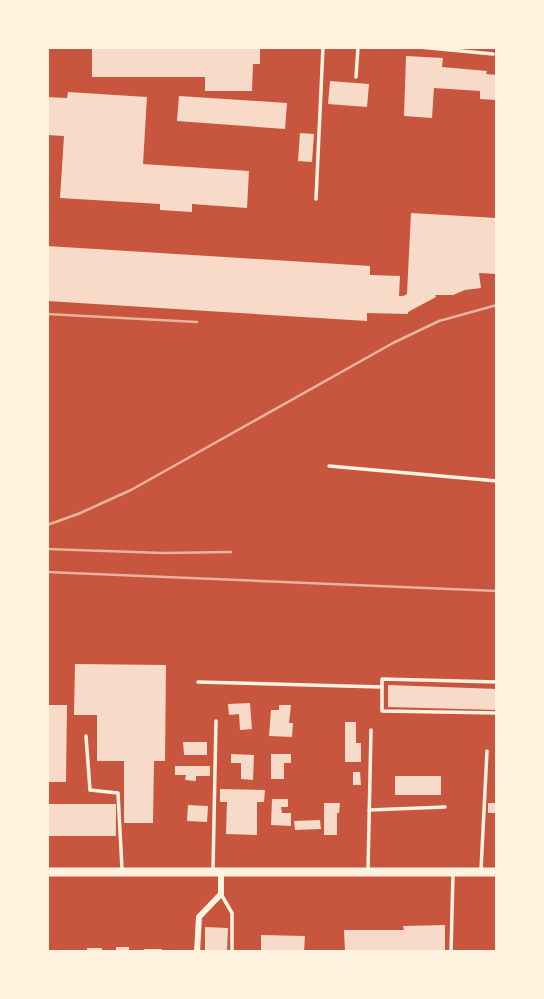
<svg xmlns="http://www.w3.org/2000/svg" width="544" height="999" viewBox="0 0 544 999" font-family="'Fira Sans',sans-serif">
<rect width="100%" height="100%" fill="#c8553d"/>
<g fill="#f7dbc8">
<path d="M92,47h168v17h-7l-1,27h-47v-14h-113z"/>
<path d="M406,56l37,2 -1,9 45,4 -1,3 11,1v25l-17,-1v-8l-46,-3 -2,30 -28,-2z"/>
<path d="M330,81l39,3 -2,23 -39,-3z"/>
<path d="M68,92l79,5 -4,67 106,7 -2,37 -55,-4v8l-32,-2v-6l-100,-6 4,-62 -17,-1v-38l20,1z"/>
<path d="M179,96l108,7 -2,26 -108,-8z"/>
<path d="M300,133l14,1 -2,28 -14,-1z"/>
<path d="M411,213l86,5v56l-18,-1 2,15 -16,2 -12,5h-18l1,2 -28,15v2l-41,-1v8l-320,-20v-55l323,20v9l30,1 -1,20h4l4,-2z"/>
<path d="M75,664l91,1 -1,96h-11l-1,62h-29v-62h-27v-46h-23z"/>
<path d="M388,685l109,4v21l-109,-3z"/>
<path d="M250,703l2,26 -12,1 -1,-16 -10,1 -1,-11z"/>
<path d="M47,705h20l-1,77h-19z"/>
<path d="M279,705h12l-2,18h4l-1,14 -23,-1 2,-26h8z"/>
<path d="M345,722h11v21h5v19h-16z"/>
<path d="M183,742h24v13h-23z"/>
<path d="M231,754l23,1 -1,25 -12,-1v-16h-10z"/>
<path d="M271,754h20v9h-7v16h-13z"/>
<path d="M175,766h35v10h-14v5l-11,-1 1,-5h-11z"/>
<path d="M353,772h7l1,13h-8z"/>
<rect x="395" y="776" width="46" height="19"/>
<path d="M220,789l45,1 -1,12h-7v33l-31,-1 1,-32h-7z"/>
<path d="M272,799h16v8h-7l1,6h9v13l-20,-1z"/>
<path d="M324,803h16l-1,10h-2v22h-13z"/>
<rect x="488" y="803" width="9" height="10"/>
<rect x="47" y="804" width="69" height="32"/>
<path d="M188,805l20,1 -1,16 -20,-1z"/>
<path d="M320,820l1,9 -26,1 -1,-9z"/>
<path d="M445,925v25l-100,2 -1,-22h60l-1,-4z"/>
<path d="M205,927l23,1 -1,24h-22z"/>
<path d="M261,935l44,1 -1,16h-43z"/>
<rect x="116" y="947" width="13" height="5"/>
<rect x="87" y="948" width="15" height="4"/>
<rect x="144" y="949" width="18" height="3"/>
</g>
<g fill="none" stroke-linecap="round" stroke-linejoin="round">
<g stroke="#fff3e0" stroke-width="3.5">
<path d="M419,47l74,7"/>
<path d="M356,77l2,-30"/>
<path d="M316,199l7,-152"/>
<path d="M329,466l168,15"/>
<path d="M198,682l184,5"/>
<path d="M497,682l-115,-3v32l115,2"/>
<path d="M86,736l4,54 28,3 4,76"/>
<path d="M369,810l76,-3"/>
<path d="M213,869l3,-148"/>
<path d="M368,870l3,-140"/>
<path d="M481,870l6,-119"/>
<path d="M221,894l11,19v39"/>
<path d="M451,952l2,-78"/>
</g>
<path stroke="#fff3e0" stroke-width="6" d="M197,952l2,-35 22,-23v-23"/>
<path stroke="#fff3e0" stroke-width="9" d="M47,872h450"/>
<g stroke="#e9b49f" stroke-width="2.5">
<path d="M47,314l150,8"/>
<path d="M47,525l31,-11 53,-24 262,-147 46,-22 58,-16"/>
<path d="M47,549l116,4 68,-1"/>
<path d="M47,572l450,19"/>
</g>
</g>
<rect width="544" height="999" fill="none" stroke="#fff3e0" stroke-width="98"/>
</svg>
